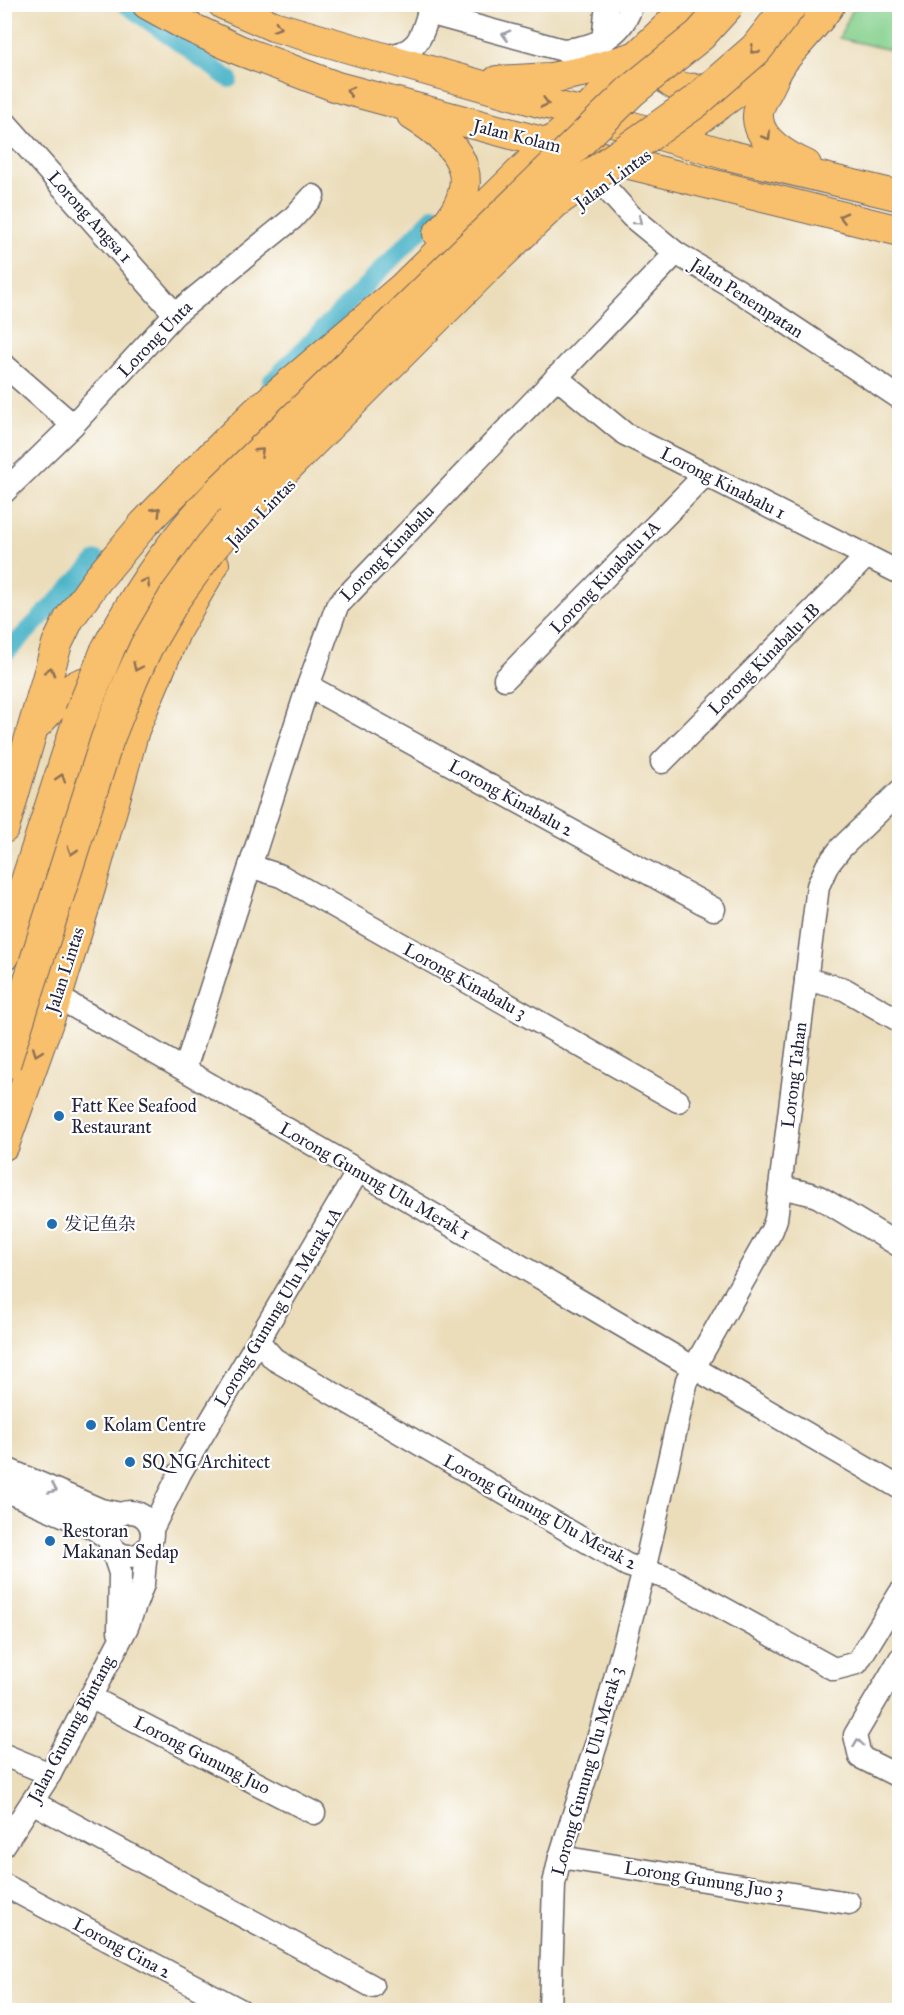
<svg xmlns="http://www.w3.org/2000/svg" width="904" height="2015" viewBox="0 0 904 2015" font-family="'IM FELL Great Primer','Noto Serif SC',serif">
<rect width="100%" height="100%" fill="#fff"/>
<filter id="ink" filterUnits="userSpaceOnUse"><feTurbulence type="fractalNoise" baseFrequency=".0167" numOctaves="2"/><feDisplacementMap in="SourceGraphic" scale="12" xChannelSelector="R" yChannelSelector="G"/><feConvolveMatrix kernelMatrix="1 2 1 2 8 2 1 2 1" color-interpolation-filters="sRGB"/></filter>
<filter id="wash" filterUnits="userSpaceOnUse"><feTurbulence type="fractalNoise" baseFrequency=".008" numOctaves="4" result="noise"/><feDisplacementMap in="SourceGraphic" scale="24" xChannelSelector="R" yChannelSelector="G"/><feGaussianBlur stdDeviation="1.35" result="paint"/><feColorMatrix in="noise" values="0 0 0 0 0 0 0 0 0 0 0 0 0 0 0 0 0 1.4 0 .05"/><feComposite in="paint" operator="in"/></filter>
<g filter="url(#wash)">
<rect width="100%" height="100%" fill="#ebddba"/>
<path fill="#85d08d" stroke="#547964" stroke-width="1.5" d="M855,5h44v47l-60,-14z"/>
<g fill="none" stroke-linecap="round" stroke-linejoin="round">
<g stroke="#49b3c8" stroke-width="18">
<path d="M125,4l104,75"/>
<path d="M271,382l163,-166"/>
<path d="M4,655l93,-95"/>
</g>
</g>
</g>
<g filter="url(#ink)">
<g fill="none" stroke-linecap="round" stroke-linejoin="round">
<defs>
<g id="minor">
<path d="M428,13l135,37c31,-2 59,-13 69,-46"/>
<path d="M603,41l4,-37"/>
<path d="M383,56c37,-1 39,-21 48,-52"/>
<path d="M4,121l171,193"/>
<path d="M604,186l27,30 45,37 60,36 164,109"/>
<path d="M4,365l69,60"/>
<path d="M556,377l69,57 275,139"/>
<path d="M4,492l69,-67 102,-111 117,-95 21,-23"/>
<path d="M505,679l200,-204"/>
<path d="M308,686l406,223"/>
<path d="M662,762l205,-206"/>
<path d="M250,866l31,10 397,225"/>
<path d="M806,979l38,10 56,32"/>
<path d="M57,997c283,160 561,328 843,491"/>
<path d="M185,1069l123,-383 29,-80 339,-353"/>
<path d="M780,1187l31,7 8,3 81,49"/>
<path d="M258,1341l16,18 353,206 43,14 164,90 23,-6 43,-70"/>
<path d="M4,1468l97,42 20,4"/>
<path d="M4,1490l89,38 16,11"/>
<circle cx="130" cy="1534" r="22"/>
<path d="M152,1529l28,-56 178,-302"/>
<path d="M111,1546l9,27 -1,58"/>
<path d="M900,1659l-45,76 5,22 40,20"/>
<path d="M90,1697l224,116"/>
<path d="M4,1755l46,19"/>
<path d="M32,1802l340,184"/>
<path d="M4,1845l46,-71 77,-147 16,-43 3,-34"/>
<path d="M560,1857l289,46"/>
<path d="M4,1885l236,125"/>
<path d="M550,2010l4,-126 6,-27 42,-131 42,-155 43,-191 85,-150 4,-11 42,-333 9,-20 14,-18 59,-57"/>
</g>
<g id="major">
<path d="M147,4l36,20 56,26 98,37 212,57 351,87"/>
<path d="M223,4l50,22 104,30 166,47 42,10 143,42 172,41"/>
<path d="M667,45c-11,18 -5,38 17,43 13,3 30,-2 42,-4"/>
<path d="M497,81l54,-3 40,-8 46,-14"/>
<path d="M412,115c53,32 74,68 26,119"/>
<path d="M677,135l76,-55 28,-16"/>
<path d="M806,165c-18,-8 -47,-24 -48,-47 -1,-8 5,-20 9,-27 5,-9 9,-20 15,-29 16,-20 34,-37 48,-58"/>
<path d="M39,722c20,-21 43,-58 74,-31"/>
<path d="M4,828l53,-184 12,-25 28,-39 47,-56 47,-48 65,-64 146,-124 147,-144 36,-31 52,-57 54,-52"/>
<path d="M4,1145l53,-148 34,-112 43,-155 42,-100 38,-66"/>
</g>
<g id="highway">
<path d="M107,651c30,-58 66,-111 112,-158"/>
<path d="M4,954l77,-239"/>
</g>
</defs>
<use href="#minor" stroke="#686367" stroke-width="25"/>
<use href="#major" stroke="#686367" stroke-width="32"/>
<use href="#highway" stroke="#686367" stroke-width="35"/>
<use href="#minor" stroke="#fff" stroke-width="22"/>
<use href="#major" stroke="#f8bf6c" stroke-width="30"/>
<use href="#highway" stroke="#f8bf6c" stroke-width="33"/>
<defs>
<g id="highway-bridge">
<path d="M219,493l412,-402 69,-56 28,-31"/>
<path d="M81,715l26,-64"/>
<path d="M4,1063l103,-323 24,-60 15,-33 29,-50 37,-51 28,-33 241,-241 73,-70 141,-100 61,-53 35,-45"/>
</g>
</defs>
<use href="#highway-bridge" stroke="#686367" stroke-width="35" stroke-linecap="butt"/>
<use href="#highway-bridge" stroke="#f8bf6c" stroke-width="33"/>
</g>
<defs><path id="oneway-chevron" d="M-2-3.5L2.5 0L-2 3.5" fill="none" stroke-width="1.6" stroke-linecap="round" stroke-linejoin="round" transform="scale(1.5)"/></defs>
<g stroke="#8d7054">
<use href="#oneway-chevron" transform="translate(277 27) rotate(18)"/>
<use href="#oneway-chevron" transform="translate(754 50) rotate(135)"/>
<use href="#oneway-chevron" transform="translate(350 91) rotate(-164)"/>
<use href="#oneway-chevron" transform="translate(545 103) rotate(15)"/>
<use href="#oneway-chevron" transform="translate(767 136) rotate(56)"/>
<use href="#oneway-chevron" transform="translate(843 217) rotate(-166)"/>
<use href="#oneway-chevron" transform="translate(260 452) rotate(-44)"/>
<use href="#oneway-chevron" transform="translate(157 511) rotate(-46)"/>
<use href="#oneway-chevron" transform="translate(146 582) rotate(-58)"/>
<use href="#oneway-chevron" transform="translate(137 667) rotate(115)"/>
<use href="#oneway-chevron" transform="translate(50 671) rotate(-74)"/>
<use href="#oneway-chevron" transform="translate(61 778) rotate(-72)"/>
<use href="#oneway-chevron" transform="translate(72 851) rotate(107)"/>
<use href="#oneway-chevron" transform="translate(37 1052) rotate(110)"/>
</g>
<g stroke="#9c9ca7">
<use href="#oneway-chevron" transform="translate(506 35) rotate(-165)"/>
<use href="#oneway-chevron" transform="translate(638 221) rotate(40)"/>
<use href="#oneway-chevron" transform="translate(53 1489) rotate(24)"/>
<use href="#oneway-chevron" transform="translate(858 1743) rotate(-98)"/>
</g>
</g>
<g fill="#1f6fb2" stroke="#fff" stroke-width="2">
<circle cx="59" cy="1116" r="6"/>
<circle cx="52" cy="1224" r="6"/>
<circle cx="91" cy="1425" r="6"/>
<circle cx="130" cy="1462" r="6"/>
<circle cx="50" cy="1541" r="6"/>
</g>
<g text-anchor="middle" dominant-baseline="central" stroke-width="4.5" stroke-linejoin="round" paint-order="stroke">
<g font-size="18" fill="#22223b" stroke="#fff">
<text transform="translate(517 136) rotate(14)">Jalan Kolam</text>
<text transform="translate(613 179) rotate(-36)">Jalan Lintas</text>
<text transform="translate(90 217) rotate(48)">Lorong Angsa 1</text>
<text transform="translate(747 298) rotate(33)">Jalan Penempatan</text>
<text transform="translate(155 339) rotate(-46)">Lorong Unta</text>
<text transform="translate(723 483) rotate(27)">Lorong Kinabalu 1</text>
<text transform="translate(261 513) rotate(-45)">Jalan Lintas</text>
<text transform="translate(387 553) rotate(-46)">Lorong Kinabalu</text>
<text transform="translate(605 577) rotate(-46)">Lorong Kinabalu 1A</text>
<text transform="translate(764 659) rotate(-45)">Lorong Kinabalu 1B</text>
<text transform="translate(511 798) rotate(29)">Lorong Kinabalu 2</text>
<text transform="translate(65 970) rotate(-72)">Jalan Lintas</text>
<text transform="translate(465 981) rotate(29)">Lorong Kinabalu 3</text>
<text transform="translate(794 1075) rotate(-83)">Lorong Tahan</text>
<text transform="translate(375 1181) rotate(30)">Lorong Gunung Ulu Merak 1</text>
<text transform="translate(278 1307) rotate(-59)">Lorong Gunung Ulu Merak 1A</text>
<text transform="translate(540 1512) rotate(29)">Lorong Gunung Ulu Merak 2</text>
<text transform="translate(71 1729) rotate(-62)">Jalan Gunung Bintang</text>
<text transform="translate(202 1755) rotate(27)">Lorong Gunung Juo</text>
<text transform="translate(587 1771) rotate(-74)">Lorong Gunung Ulu Merak 3</text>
<text transform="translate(704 1880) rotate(9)">Lorong Gunung Juo 3</text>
<text transform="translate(122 1948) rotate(28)">Lorong Cina 2</text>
</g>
<g font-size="18" fill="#22223b" stroke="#fff" text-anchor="start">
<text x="71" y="1106">Fatt Kee Seafood<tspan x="71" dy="21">Restaurant</tspan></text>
<text x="64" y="1224">发记鱼杂</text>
<text x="103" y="1425">Kolam Centre</text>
<text x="142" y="1462">SQ NG Architect</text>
<text x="62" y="1531">Restoran<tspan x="62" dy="21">Makanan Sedap</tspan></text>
</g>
</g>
<rect width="904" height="2015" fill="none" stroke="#fff" stroke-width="24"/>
</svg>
